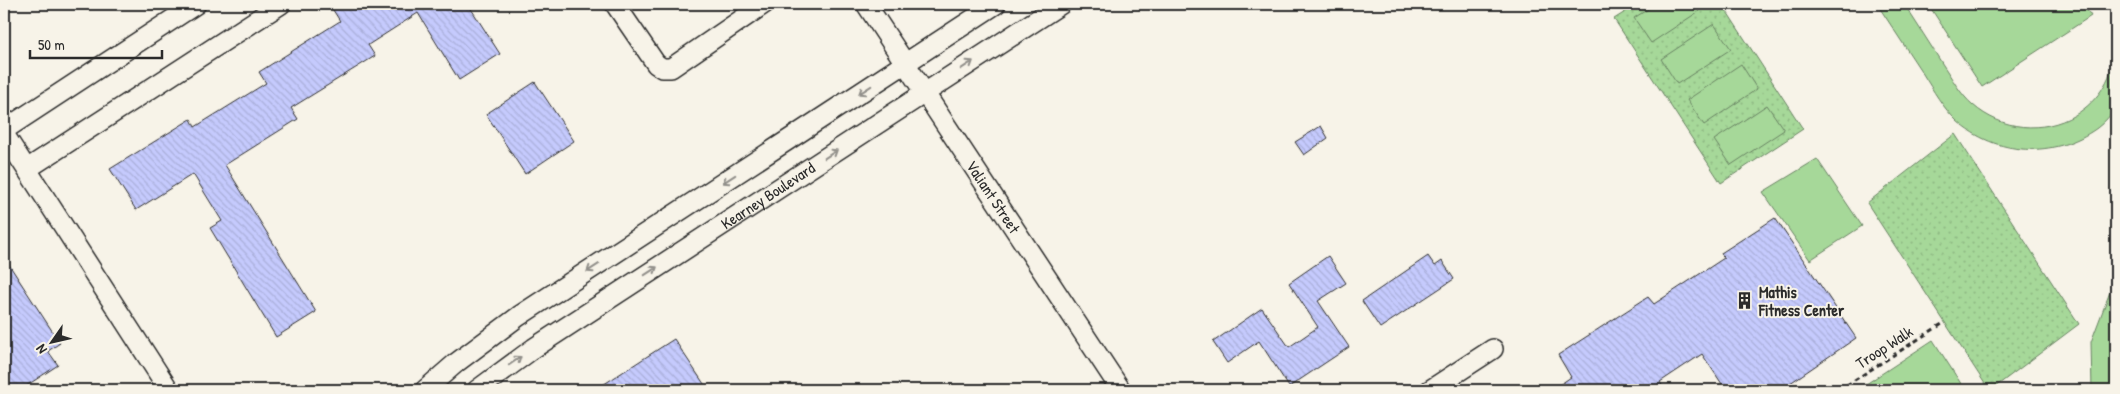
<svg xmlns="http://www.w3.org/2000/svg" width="2120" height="394" viewBox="0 0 2120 394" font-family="'Patrick Hand',sans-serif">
<defs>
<pattern id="park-dots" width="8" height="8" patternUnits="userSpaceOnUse" patternTransform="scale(1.25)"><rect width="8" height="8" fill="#a6d899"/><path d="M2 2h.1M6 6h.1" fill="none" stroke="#8fba84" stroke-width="1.8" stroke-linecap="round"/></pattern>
<pattern id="building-back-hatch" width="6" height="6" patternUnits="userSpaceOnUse" patternTransform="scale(1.25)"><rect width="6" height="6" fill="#c5cafd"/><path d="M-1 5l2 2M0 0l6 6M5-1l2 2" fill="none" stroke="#a9aed9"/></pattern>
</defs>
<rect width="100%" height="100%" fill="#f7f3e8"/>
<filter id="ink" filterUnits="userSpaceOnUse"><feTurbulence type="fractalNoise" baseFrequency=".02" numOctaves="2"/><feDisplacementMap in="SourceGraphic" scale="10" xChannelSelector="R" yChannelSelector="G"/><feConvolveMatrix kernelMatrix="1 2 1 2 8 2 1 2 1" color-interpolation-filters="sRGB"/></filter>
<g filter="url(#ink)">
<g fill="url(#park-dots)" stroke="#688262">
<path d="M1638,4h84l81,125 -82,54 -107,-164z"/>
<path d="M1955,134l124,190 -88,66h-2l-122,-187z"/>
</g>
<g fill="#a6d899" stroke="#688262">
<path d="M1656,4h45l3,4 -53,35 -17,-25z"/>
<path d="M1877,4h27c13,20 26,40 39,61 9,13 17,29 30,40 28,25 70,29 102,10 25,-15 39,-40 41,-69v63c-6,6 -12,14 -19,19 -43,31 -101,28 -140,-7 -14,-13 -24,-31 -34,-47 -15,-23 -31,-47 -46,-70z"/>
<path d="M1928,4h155l8,12 -109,71z"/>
<path d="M1714,24l17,25 -54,35 -16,-25z"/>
<path d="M1741,64l16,25 -53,36 -17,-25z"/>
<path d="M1767,105l17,25 -53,35 -17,-25z"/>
<path d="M1817,159l45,67 -52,34 -47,-68z"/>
<path d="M2116,276v114h-24l-1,-48z"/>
<path d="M1933,340l32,50h-108z"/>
</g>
<g fill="url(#building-back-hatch)" stroke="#2b2b2b">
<path d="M344,4h124l32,50 -41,26 -41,-67 -50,32 7,11 -84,52 7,11 -73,46 91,147 -40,25 -66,-109 12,-7 -29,-47 -57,36 -26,-41 81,-50 4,8 71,-44 -7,-11 81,-51 -7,-11z"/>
<path d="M535,82l39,59 -49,33 -39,-60z"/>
<path d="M1321,126l7,12 -24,17 -9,-13z"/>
<path d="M1775,218l81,120 -76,52h-54l-24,-36 -42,28 5,8h-113l19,-13 -13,-22 90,-58 6,7 70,-46 -3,-5z"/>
<path d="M1328,256l18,27 -28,18 31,46 -60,40 -30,-46 -32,22 -14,-21 49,-34 27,39 29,-20 -29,-44z"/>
<path d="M1428,256l7,10 7,-5 12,18 -74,49 -18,-27z"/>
<path d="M4,257l56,86 -12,8 10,14 -38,25h-11l-5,-8z"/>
<path d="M674,339l34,51h-113z"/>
</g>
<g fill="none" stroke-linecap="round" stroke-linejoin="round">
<defs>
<g id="minor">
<path d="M615,4l41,60 6,4h9l93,-64"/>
<path id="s1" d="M866,4l255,386"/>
<path d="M4,130l192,-126"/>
<path d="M4,134l165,256"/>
<path d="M27,169l254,-165"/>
<path d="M425,390l31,-27 63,-47 477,-312"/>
<path id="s2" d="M477,390l57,-42 527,-344"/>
<path d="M1430,390l63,-41"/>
</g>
</defs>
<use href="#minor" stroke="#2b2b2b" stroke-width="22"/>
<path stroke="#2b2b2b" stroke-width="3" stroke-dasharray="5 4" stroke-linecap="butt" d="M1839,390l103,-66"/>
<use href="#minor" stroke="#f7f3e8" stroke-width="19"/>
</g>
<defs><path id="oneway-shaft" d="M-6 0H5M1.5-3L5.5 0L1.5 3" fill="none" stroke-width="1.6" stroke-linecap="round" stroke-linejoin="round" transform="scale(1.25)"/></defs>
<g stroke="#918f8a">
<use href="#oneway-shaft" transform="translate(967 65) rotate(-33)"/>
<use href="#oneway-shaft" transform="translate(865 90) rotate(147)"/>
<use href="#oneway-shaft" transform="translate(831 154) rotate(-33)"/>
<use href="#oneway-shaft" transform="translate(729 179) rotate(147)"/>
<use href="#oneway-shaft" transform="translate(593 268) rotate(147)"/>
<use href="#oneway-shaft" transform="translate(651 271) rotate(-33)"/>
<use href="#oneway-shaft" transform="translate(515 361) rotate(-35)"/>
</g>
</g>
<defs>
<symbol id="building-bare" viewBox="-9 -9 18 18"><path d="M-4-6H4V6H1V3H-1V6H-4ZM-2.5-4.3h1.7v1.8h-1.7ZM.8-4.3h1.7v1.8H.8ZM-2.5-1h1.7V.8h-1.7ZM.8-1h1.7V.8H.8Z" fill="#2b2b2b" stroke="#f7f3e8" stroke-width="2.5" paint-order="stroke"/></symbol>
</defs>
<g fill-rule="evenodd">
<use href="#building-bare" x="1732" y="288" width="25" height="25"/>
</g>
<g text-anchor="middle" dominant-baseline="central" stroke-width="4" stroke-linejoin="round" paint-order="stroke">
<g font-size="16" fill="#2b2b2b" stroke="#f7f3e8">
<text stroke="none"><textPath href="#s2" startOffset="350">Kearney Boulevard</textPath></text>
<text stroke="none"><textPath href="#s1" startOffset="231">Valiant Street</textPath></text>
<text transform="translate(1884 347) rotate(-33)">Troop Walk</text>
</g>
<g font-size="16" font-weight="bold" fill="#2b2b2b" stroke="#f7f3e8" text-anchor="start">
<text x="1759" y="292">Mathis<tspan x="1759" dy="18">Fitness Center</tspan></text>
</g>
</g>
<rect width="2120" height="394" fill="none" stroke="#f7f3e8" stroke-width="20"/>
<rect x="10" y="10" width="2100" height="374" fill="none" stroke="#2b2b2b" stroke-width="2" filter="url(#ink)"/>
<g transform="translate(52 342) rotate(236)" stroke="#f7f3e8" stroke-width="4" paint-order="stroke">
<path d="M0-4L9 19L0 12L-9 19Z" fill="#2b2b2b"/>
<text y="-8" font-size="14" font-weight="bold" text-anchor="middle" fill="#2b2b2b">N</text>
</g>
<path d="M30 50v8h132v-8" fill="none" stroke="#2b2b2b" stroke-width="2.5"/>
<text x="38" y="50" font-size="15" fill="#2b2b2b" stroke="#f7f3e8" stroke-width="4" paint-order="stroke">50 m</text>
</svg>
